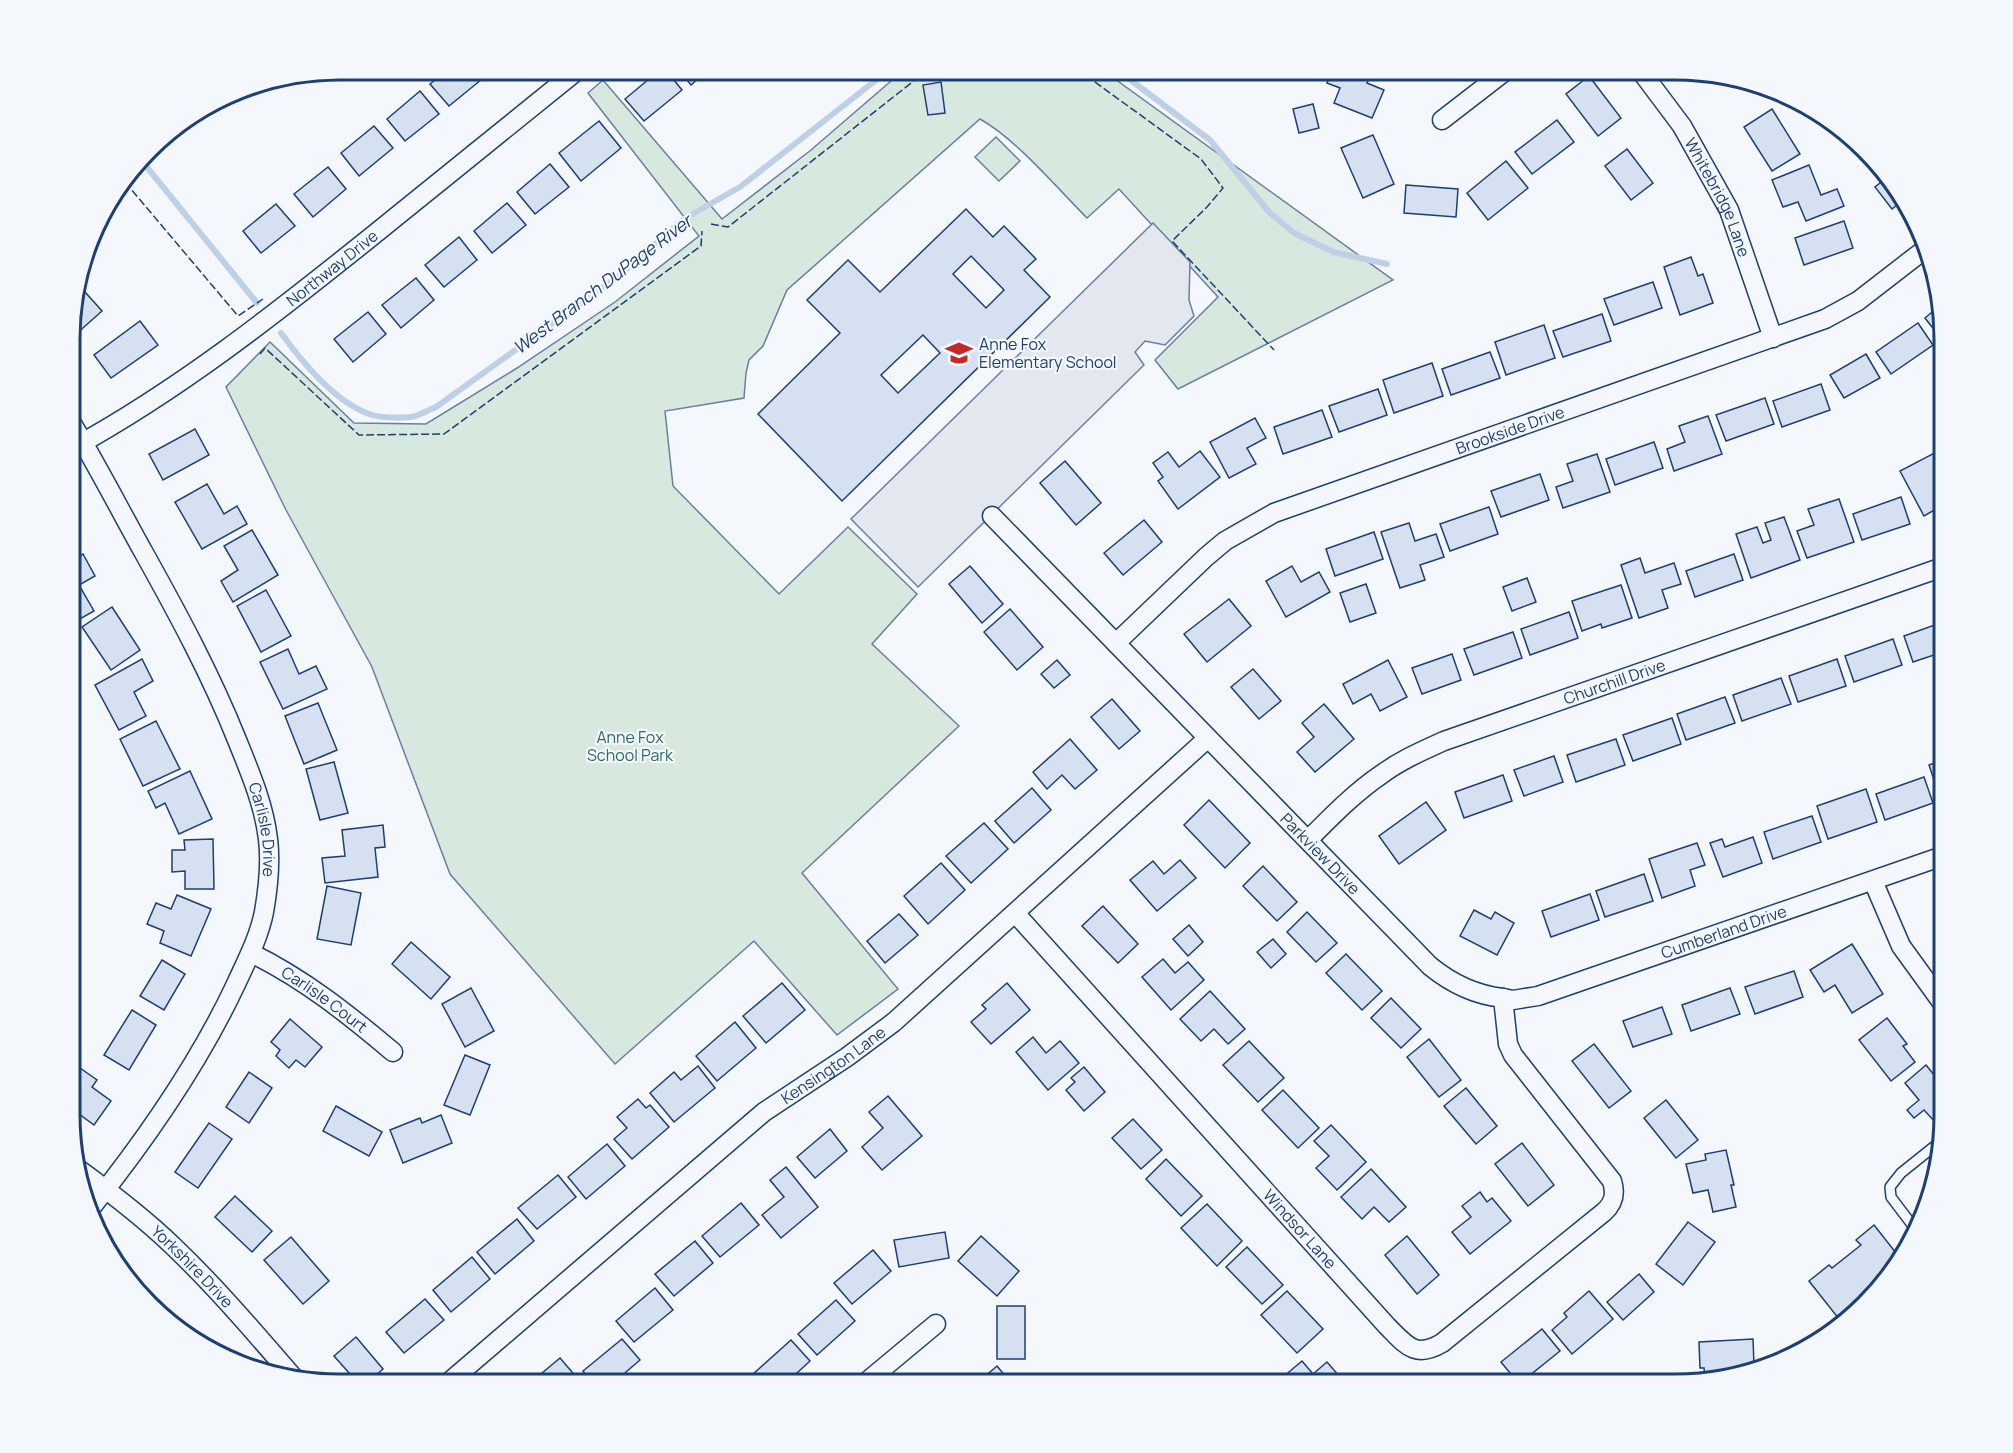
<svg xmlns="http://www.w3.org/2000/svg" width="2013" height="1453" viewBox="0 0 2013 1453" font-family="Manrope,sans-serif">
<rect width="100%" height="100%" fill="#f4f7fb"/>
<g fill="#d7e8df" stroke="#687fa3" stroke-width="1.5">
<path d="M905,69h196l292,211 -215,109 -23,-29 63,-63 -99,-108 -32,29c-30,-30 -71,-79 -107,-99l-193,171 -24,56 -14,14 -3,13 -2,25 -79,13 8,75 106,108 69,-67 69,67 -45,50 87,82 -157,147 96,116 -61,46 -83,-94 -139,123 -165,-190 -78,-207 -86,-157 -60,-123 44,-45 84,81 72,1 91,-56 98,-66 84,-66 -111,-143 15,-13 119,139 89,-69z"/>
<path d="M996,137l24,24 -21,20 -24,-24z"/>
</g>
<path fill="#e3e8f0" stroke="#687fa3" stroke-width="1.5" d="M1153,223l37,39 -1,38 5,16 -29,29 -20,-4 -10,11 9,13 -226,222 -67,-68z"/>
<path fill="#bed0e5" stroke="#687fa3" stroke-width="1.5" d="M221,99l-30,26 -5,-5z"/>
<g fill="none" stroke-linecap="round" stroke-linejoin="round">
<g stroke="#bed0e5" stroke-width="6">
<path d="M1116,69l94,71 59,72 25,21 39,19 54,12"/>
<path d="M142,161l115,142"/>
<path d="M281,333c22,30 53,68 88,81 10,4 31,4 42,3 8,-1 17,-7 25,-10l181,-130 67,-58 56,-32 150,-118"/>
</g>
</g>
<g fill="#d5e0f0" stroke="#1d3f73" stroke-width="1.5" fill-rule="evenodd">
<path d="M449,69h33l5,6 -38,31 -19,-22z"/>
<path d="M661,69h4l17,21 -38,31 -19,-22z"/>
<path d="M678,69h31l-18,16z"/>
<path d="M1328,69h45l-6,14 17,7 -12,28 -38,-15 6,-15 -13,-5 5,-12z"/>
<path d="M1589,76l32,42 -23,18 -32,-42z"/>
<path d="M941,82l4,31 -17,2 -5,-30z"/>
<path d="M420,91l19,23 -34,27 -18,-22z"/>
<path d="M1313,104l6,24 -20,5 -6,-24z"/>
<path d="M1772,109l28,45 -28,17 -28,-44z"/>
<path d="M1557,120l17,22 -42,32 -17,-22z"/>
<path d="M599,121l22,27 -40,33 -22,-28z"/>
<path d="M374,126l19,22 -34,28 -18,-23z"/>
<path d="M1373,135l21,49 -31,14 -22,-50z"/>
<path d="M1627,149l26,34 -22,17 -26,-34z"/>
<path d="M1506,161l22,27 -40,32 -21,-27z"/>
<path d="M550,164l19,23 -34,27 -18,-22z"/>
<path d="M1809,165l12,30 16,-6 7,17 -38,15 -8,-19 -15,5 -11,-27z"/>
<path d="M328,167l18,22 -33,28 -19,-23z"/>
<path d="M1884,180l18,21 -10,8 -17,-22z"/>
<path d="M1406,185l52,4 -2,28 -52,-4z"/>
<path d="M507,203l19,22 -34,28 -18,-22z"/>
<path d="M276,204l19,22 -34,27 -18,-22z"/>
<path d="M966,209l27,28 11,-11 32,33 -12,11 26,27 -208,204 -84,-87 82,-81 -33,-33 41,-40 32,32zM971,256l33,34 -18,18 -33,-34zM923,335l17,18 -42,40 -17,-18z"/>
<path d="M1844,221l9,27 -49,17 -9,-27z"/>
<path d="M459,237l18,23 -33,27 -19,-22z"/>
<path d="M1691,257l7,19 5,-2 10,29 -33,12 -16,-48z"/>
<path d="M416,278l18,22 -33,28 -19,-23z"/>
<path d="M1653,282l9,26 -48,17 -10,-26z"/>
<path d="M77,283l25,28 -27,24 -4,-4v-28z"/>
<path d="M1939,306l4,15v20l-18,-23z"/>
<path d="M368,312l18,22 -33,28 -19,-23z"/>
<path d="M1602,314l9,27 -48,16 -10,-26z"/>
<path d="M140,321l18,24 -47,33 -17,-23z"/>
<path d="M1918,323l15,22 -42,29 -15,-22z"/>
<path d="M1544,325l11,33 -49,17 -11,-33z"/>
<path d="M1490,352l10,26 -49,17 -9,-26z"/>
<path d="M1866,354l14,24 -36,20 -14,-23z"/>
<path d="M1432,363l11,33 -49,17 -11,-33z"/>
<path d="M1821,384l9,26 -48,17 -9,-26z"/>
<path d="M1378,389l9,26 -48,17 -10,-26z"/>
<path d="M1765,398l9,26 -48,17 -10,-26z"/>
<path d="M1322,410l10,27 -49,17 -9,-27z"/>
<path d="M1708,416l14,38 -48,17 -7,-22 18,-7 -6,-16z"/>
<path d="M1255,418l11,20 -19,10 9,16 -27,14 -19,-36z"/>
<path d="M195,429l14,26 -46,25 -14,-26z"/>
<path d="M1654,442l9,26 -48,17 -9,-26z"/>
<path d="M1942,449l1,4v52l-19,11 -24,-45z"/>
<path d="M1200,451l20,26 -42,32 -20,-28 5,-4 -10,-14 15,-11 11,15z"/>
<path d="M1597,454l13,38 -47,16 -7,-21 17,-6 -6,-17z"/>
<path d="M1065,461l36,42 -25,22 -36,-42z"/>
<path d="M1540,474l9,26 -48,17 -10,-26z"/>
<path d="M207,484l17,30 13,-8 10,18 -45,25 -27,-47z"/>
<path d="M1901,497l9,27 -48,16 -9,-26z"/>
<path d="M1839,499l15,43 -47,16 -10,-27 17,-6 -6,-16z"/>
<path d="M1489,507l9,27 -48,17 -10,-27z"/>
<path d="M1784,517l16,43 -49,18 -15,-44 21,-7 6,16 8,-3 -6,-17z"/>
<path d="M1144,520l18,22 -39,33 -19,-22z"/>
<path d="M1409,523l6,18 21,-7 8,23 -24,8 5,15 -25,8 -19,-56z"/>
<path d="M252,530l26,45 -45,27 -12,-21 17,-11 -14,-24z"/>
<path d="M1374,532l9,27 -48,17 -9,-27z"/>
<path d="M83,554l12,22 -16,9 15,26 -23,13v-63z"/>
<path d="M1734,554l9,26 -48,17 -9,-26z"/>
<path d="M1640,558l5,15 29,-10 7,21 -19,6 6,18 -29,10 -18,-53z"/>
<path d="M970,566l33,38 -21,19 -33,-39z"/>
<path d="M1292,566l9,16 18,-10 11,20 -44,25 -20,-36z"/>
<path d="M1527,578l9,24 -24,9 -9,-24z"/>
<path d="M1366,584l10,29 -26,9 -10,-29z"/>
<path d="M1621,585l11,33 -30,10 -1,-4 -19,7 -10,-30z"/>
<path d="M266,590l25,46 -30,16 -24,-46z"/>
<path d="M1229,599l22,27 -44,36 -23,-28z"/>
<path d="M112,607l28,43 -29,20 -29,-43z"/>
<path d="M1010,609l33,38 -26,23 -33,-38z"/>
<path d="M1569,612l9,26 -48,17 -9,-26z"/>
<path d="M1943,622v30l-30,10 -9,-26z"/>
<path d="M1513,632l9,26 -48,17 -10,-26z"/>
<path d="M1893,639l9,26 -48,17 -9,-26z"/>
<path d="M288,649l11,25 17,-8 11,23 -44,20 -23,-47z"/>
<path d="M1452,654l9,26 -39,14 -10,-26z"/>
<path d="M142,659l11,22 -19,11 12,24 -27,14 -24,-45z"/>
<path d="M1837,659l9,27 -48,16 -9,-26z"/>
<path d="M1057,660l13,15 -16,13 -13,-14z"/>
<path d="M1388,660l19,37 -27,14 -9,-17 -18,10 -10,-20z"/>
<path d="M1253,669l28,32 -22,18 -28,-32z"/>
<path d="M1781,678l10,26 -49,17 -9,-26z"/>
<path d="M1725,697l10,26 -49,17 -9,-26z"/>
<path d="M1112,699l28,32 -21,18 -28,-32z"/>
<path d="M318,703l19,47 -33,14 -19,-48z"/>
<path d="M1324,704l30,35 -39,33 -18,-20 17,-15 -12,-14z"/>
<path d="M1672,718l9,26 -48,17 -10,-26z"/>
<path d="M156,721l24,48 -37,17 -23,-47z"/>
<path d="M1070,739l27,31 -22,19 -13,-14 -15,14 -14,-17z"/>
<path d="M1616,739l9,26 -49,17 -9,-27z"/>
<path d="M1554,756l9,26 -39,14 -10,-26z"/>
<path d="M1943,760v34l-4,1 -10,-30z"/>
<path d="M334,762l14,51 -28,7 -14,-51z"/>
<path d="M190,771l22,48 -33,15 -14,-31 -9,5 -8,-17z"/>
<path d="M1503,775l9,26 -48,17 -9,-26z"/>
<path d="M1924,777l9,26 -48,17 -9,-26z"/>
<path d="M1032,788l19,22 -37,33 -19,-22z"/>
<path d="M1866,789l11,33 -49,17 -11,-33z"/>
<path d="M1209,800l41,43 -25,25 -41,-43z"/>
<path d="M1426,802l20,28 -47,34 -20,-28z"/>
<path d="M1812,816l9,26 -48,17 -9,-27z"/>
<path d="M984,823l24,26 -37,34 -25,-27z"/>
<path d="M383,825l2,22 -10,1 3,29 -53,6 -3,-25 23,-2 -3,-26z"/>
<path d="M1753,837l9,26 -39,14 -13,-34 12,-4 3,8z"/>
<path d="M213,839l1,50h-29v-18l-13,1v-22h13l-1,-10z"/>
<path d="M1697,843l8,22 -15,5 5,16 -33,12 -13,-39z"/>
<path d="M1180,860l16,18 -39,33 -27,-31 23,-19 11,13z"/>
<path d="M941,863l24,27 -37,34 -24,-28z"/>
<path d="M1263,866l34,36 -20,19 -34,-35z"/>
<path d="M1644,874l9,27 -48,16 -9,-26z"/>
<path d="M327,886l34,7 -10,52 -34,-6z"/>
<path d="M1590,894l9,26 -48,17 -9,-26z"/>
<path d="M177,895l34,14 -20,47 -31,-13 4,-12 -17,-7 9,-21 15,6z"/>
<path d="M1103,906l35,38 -20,19 -36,-37z"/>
<path d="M1474,910l17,9 4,-7 19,11 -17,32 -37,-19z"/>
<path d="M1307,912l30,31 -21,19 -29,-30z"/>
<path d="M899,914l19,21 -33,28 -18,-22z"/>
<path d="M1189,925l14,17 -15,14 -15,-17z"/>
<path d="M1273,939l13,15 -15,14 -14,-16z"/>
<path d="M411,942l39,35 -19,22 -39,-35z"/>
<path d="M1852,944l31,50 -31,19 -17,-28 -11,7 -14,-22z"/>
<path d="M1346,954l36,37 -20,19 -36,-37z"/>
<path d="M1163,959l12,14 13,-11 16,18 -33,30 -29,-33z"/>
<path d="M162,960l23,14 -21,36 -24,-14z"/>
<path d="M1794,971l9,26 -48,17 -10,-27z"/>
<path d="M782,983l23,27 -39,33 -23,-27z"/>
<path d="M1007,983l23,27 -39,34 -20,-22 15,-13 -4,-4z"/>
<path d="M471,988l23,43 -29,16 -23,-43z"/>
<path d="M1730,988l10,26 -49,17 -9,-26z"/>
<path d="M1210,991l35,38 -17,15 -14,-15 -13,12 -21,-22z"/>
<path d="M1391,998l30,31 -20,19 -30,-30z"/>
<path d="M1662,1007l10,27 -39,13 -10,-26z"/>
<path d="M132,1010l24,15 -27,45 -25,-15z"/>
<path d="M1887,1018l20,26 -4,2 12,16 -24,19 -32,-41z"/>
<path d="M290,1019l32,28 -17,20 -9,-7 -7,8 -13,-12 4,-6 -9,-8z"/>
<path d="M735,1022l21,26 -39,33 -21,-25z"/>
<path d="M1033,1037l13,16 14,-12 19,22 -31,27 -32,-38z"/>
<path d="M1429,1039l32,41 -22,17 -32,-40z"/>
<path d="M1249,1041l35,37 -26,24 -35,-37z"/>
<path d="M1594,1044l37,47 -22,17 -37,-47z"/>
<path d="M465,1055l25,10 -20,50 -26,-10z"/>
<path d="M1926,1065l17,21v31l-7,6 -12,-13 -10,8 -7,-8 12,-10 -14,-17z"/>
<path d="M698,1066l17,22 -41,34 -24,-29 24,-21 7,8z"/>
<path d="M1084,1067l21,25 -21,19 -18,-21 9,-8 -4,-4z"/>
<path d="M80,1068l17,12 -5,7 19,14 -17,24 -23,-17v-34l3,2z"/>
<path d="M249,1072l23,16 -23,35 -23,-16z"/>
<path d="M1466,1088l31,38 -21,18 -32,-38z"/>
<path d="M1283,1090l36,38 -21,20 -36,-38z"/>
<path d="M888,1096l34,40 -40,34 -20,-23 21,-19 -14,-16z"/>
<path d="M638,1099l8,9 4,-3 19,22 -37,32 -18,-20 13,-11 -10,-11z"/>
<path d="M1666,1100l32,40 -22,18 -32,-40z"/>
<path d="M336,1106l46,26 -13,24 -46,-25z"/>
<path d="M441,1115l11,28 -49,20 -13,-33 30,-12 2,5z"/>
<path d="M1133,1119l29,31 -21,19 -29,-31z"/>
<path d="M209,1123l23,16 -34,49 -23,-16z"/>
<path d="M1331,1125l35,37 -29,28 -21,-22 13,-12 -15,-15z"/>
<path d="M830,1129l17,22 -32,27 -18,-21z"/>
<path d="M1522,1143l32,42 -26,21 -33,-42z"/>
<path d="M607,1144l18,22 -39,33 -18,-22z"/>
<path d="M1726,1150l8,35h-3l5,22 -23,5 -5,-22 -15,3 -7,-29 20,-4 -1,-6z"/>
<path d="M1166,1159l36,37 -21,20 -35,-37z"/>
<path d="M786,1167l32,40 -37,31 -19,-23 22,-18 -14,-17z"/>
<path d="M1371,1169l35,38 -17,15 -15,-15 -12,12 -21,-22z"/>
<path d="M558,1175l18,22 -39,32 -19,-21z"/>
<path d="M1480,1192l7,10 5,-4 19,23 -41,33 -18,-22 19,-15 -9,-11z"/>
<path d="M235,1196l37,35 -20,21 -37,-35z"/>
<path d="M741,1203l18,22 -39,32 -18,-21z"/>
<path d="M1207,1204l35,37 -25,25 -36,-38z"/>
<path d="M517,1219l17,22 -39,33 -18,-22z"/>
<path d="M1688,1222l27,20 -32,43 -27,-21z"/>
<path d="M1874,1225l26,33 -12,21 -49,40 -30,-38 20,-16 3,3 29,-23 -5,-5z"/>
<path d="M945,1232l4,26 -50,9 -5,-27z"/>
<path d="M981,1236l38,35 -22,25 -39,-35z"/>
<path d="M1407,1236l32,39 -22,19 -32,-39z"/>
<path d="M291,1237l38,44 -26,23 -39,-44z"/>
<path d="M695,1241l18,22 -39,33 -19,-22z"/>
<path d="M1247,1247l36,38 -21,19 -36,-37z"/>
<path d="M873,1250l18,21 -39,33 -18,-21z"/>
<path d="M472,1257l18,22 -39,33 -18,-22z"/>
<path d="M130,1272l15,16 -3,3 -15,-16z"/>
<path d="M1639,1274l15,18 -31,28 -16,-18z"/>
<path d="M655,1288l18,22 -39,32 -18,-21z"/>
<path d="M1287,1291l36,38 -26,24 -36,-38z"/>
<path d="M1589,1291l24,28 -41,35 -20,-24 15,-13 -3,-4z"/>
<path d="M425,1299l19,21 -40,33 -18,-21z"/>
<path d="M836,1300l19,21 -38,34 -19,-21z"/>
<rect x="997" y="1306" width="28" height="53"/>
<path d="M1542,1329l18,22 -41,33 -18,-22z"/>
<path d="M356,1337l27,32 -16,14h-9l-24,-27z"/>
<path d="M622,1339l18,21 -28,24h-19l-10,-13z"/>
<path d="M1753,1339l1,26 -49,12 -1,-9h-4l-1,-26z"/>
<path d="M791,1340l19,21 -25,23h-23l-9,-10z"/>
<path d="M560,1358l18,21 -6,5h-43z"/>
<path d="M1302,1361l11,13 14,-12 19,22h-57l-6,-7z"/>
<path d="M997,1366l15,18h-36z"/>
</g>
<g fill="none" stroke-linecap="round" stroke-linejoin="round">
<defs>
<path id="service" d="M1916,1230l-25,-33 -1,-10 11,-14 40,-32"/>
<g id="minor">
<path id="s1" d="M1640,70l42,56 47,84 44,128"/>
<path d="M1442,120l66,-51"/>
<path id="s2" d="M71,422c26,43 49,88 73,131 34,61 67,122 93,187 13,32 27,65 31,99 3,24 0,50 -4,73 -5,25 -17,48 -28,72 -38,81 -89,154 -145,224"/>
<path id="s3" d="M71,449c108,-59 204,-135 300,-212 69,-56 139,-112 208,-168"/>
<path id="s4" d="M992,516l438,450c22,18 45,29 73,32l5,46 5,11 99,126c4,13 2,22 -8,31l-162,131c-27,16 -36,2 -55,-17l-371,-412"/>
<path id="s5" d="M1116,643l90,-86 19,-16 49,-28 551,-194 33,-18 66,-51"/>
<path id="s6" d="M1308,840c23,-23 46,-47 74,-66 19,-14 40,-23 62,-33l499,-174"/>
<path d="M1873,881l28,65 42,58"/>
<path id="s7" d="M251,953c53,26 97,61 142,99"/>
<path id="s8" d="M1503,998l10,2 25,-4 405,-140"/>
<path id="s9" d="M77,1168c33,24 67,50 96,78 44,42 82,87 121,132"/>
<path id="s10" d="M448,1383l316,-271 83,-55 47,-35 314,-284"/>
<path d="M864,1384l72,-60"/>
</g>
</defs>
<use href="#service" stroke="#1d3f73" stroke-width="12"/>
<use href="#minor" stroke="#1d3f73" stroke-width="21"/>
<use href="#service" stroke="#f4f7fb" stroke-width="9"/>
<use href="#minor" stroke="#f4f7fb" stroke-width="18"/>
<g stroke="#1d3f73" stroke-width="1.5" stroke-dasharray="8 3" stroke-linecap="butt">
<path d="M1077,69l124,90 22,29 -16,19 -35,34 102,109"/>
<path d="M125,182l113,134 25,-17"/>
<path d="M711,224l17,3 201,-158"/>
<path d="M260,354l5,-6 94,87 85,-1 257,-188 1,-15"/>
</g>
</g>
<defs>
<symbol id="school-bare" viewBox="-9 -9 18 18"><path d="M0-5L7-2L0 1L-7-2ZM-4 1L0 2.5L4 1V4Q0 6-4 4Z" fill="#c62828" stroke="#f4f7fb" stroke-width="2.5" paint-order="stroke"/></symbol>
</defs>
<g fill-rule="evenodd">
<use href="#school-bare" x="940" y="334" width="38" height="38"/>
</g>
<g text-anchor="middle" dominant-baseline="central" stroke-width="4.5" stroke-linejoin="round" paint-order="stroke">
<g font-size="16" fill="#1d3f73" stroke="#f4f7fb">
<text stroke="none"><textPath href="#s1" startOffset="150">Whitebridge Lane</textPath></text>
<text stroke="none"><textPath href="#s3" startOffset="318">Northway Drive</textPath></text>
<text stroke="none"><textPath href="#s5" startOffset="456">Brookside Drive</textPath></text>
<text stroke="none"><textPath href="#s6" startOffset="350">Churchill Drive</textPath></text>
<text stroke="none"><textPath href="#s2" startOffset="453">Carlisle Drive</textPath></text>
<text stroke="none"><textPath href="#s4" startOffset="471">Parkview Drive</textPath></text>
<text stroke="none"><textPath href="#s8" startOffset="232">Cumberland Drive</textPath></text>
<text stroke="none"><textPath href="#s7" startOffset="87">Carlisle Court</textPath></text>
<text stroke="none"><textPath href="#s10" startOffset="500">Kensington Lane</textPath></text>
<text transform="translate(1300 1229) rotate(48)">Windsor Lane</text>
<text stroke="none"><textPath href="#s9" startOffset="152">Yorkshire Drive</textPath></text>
</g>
<g font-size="16" fill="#1d3f73" stroke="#f4f7fb" text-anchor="start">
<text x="979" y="344">Anne Fox<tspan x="979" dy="18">Elementary School</tspan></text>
</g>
<g font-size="16" fill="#2c6c60" stroke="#f4f7fb">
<text x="630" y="737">Anne Fox<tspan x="630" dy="18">School Park</tspan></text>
</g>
<g font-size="18" font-style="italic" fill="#1d3f73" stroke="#f4f7fb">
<text transform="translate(602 284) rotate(-37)">West Branch DuPage River</text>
</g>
</g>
<path d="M0 0H2013V1453H0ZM339 80H1675A259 259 0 0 1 1934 339V1115A259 259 0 0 1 1675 1374H339A259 259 0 0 1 80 1115V339A259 259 0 0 1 339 80Z" fill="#f4f7fb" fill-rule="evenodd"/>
<path fill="none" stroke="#1d3f73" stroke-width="3" d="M339 80H1675A259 259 0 0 1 1934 339V1115A259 259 0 0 1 1675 1374H339A259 259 0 0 1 80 1115V339A259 259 0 0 1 339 80Z"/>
</svg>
